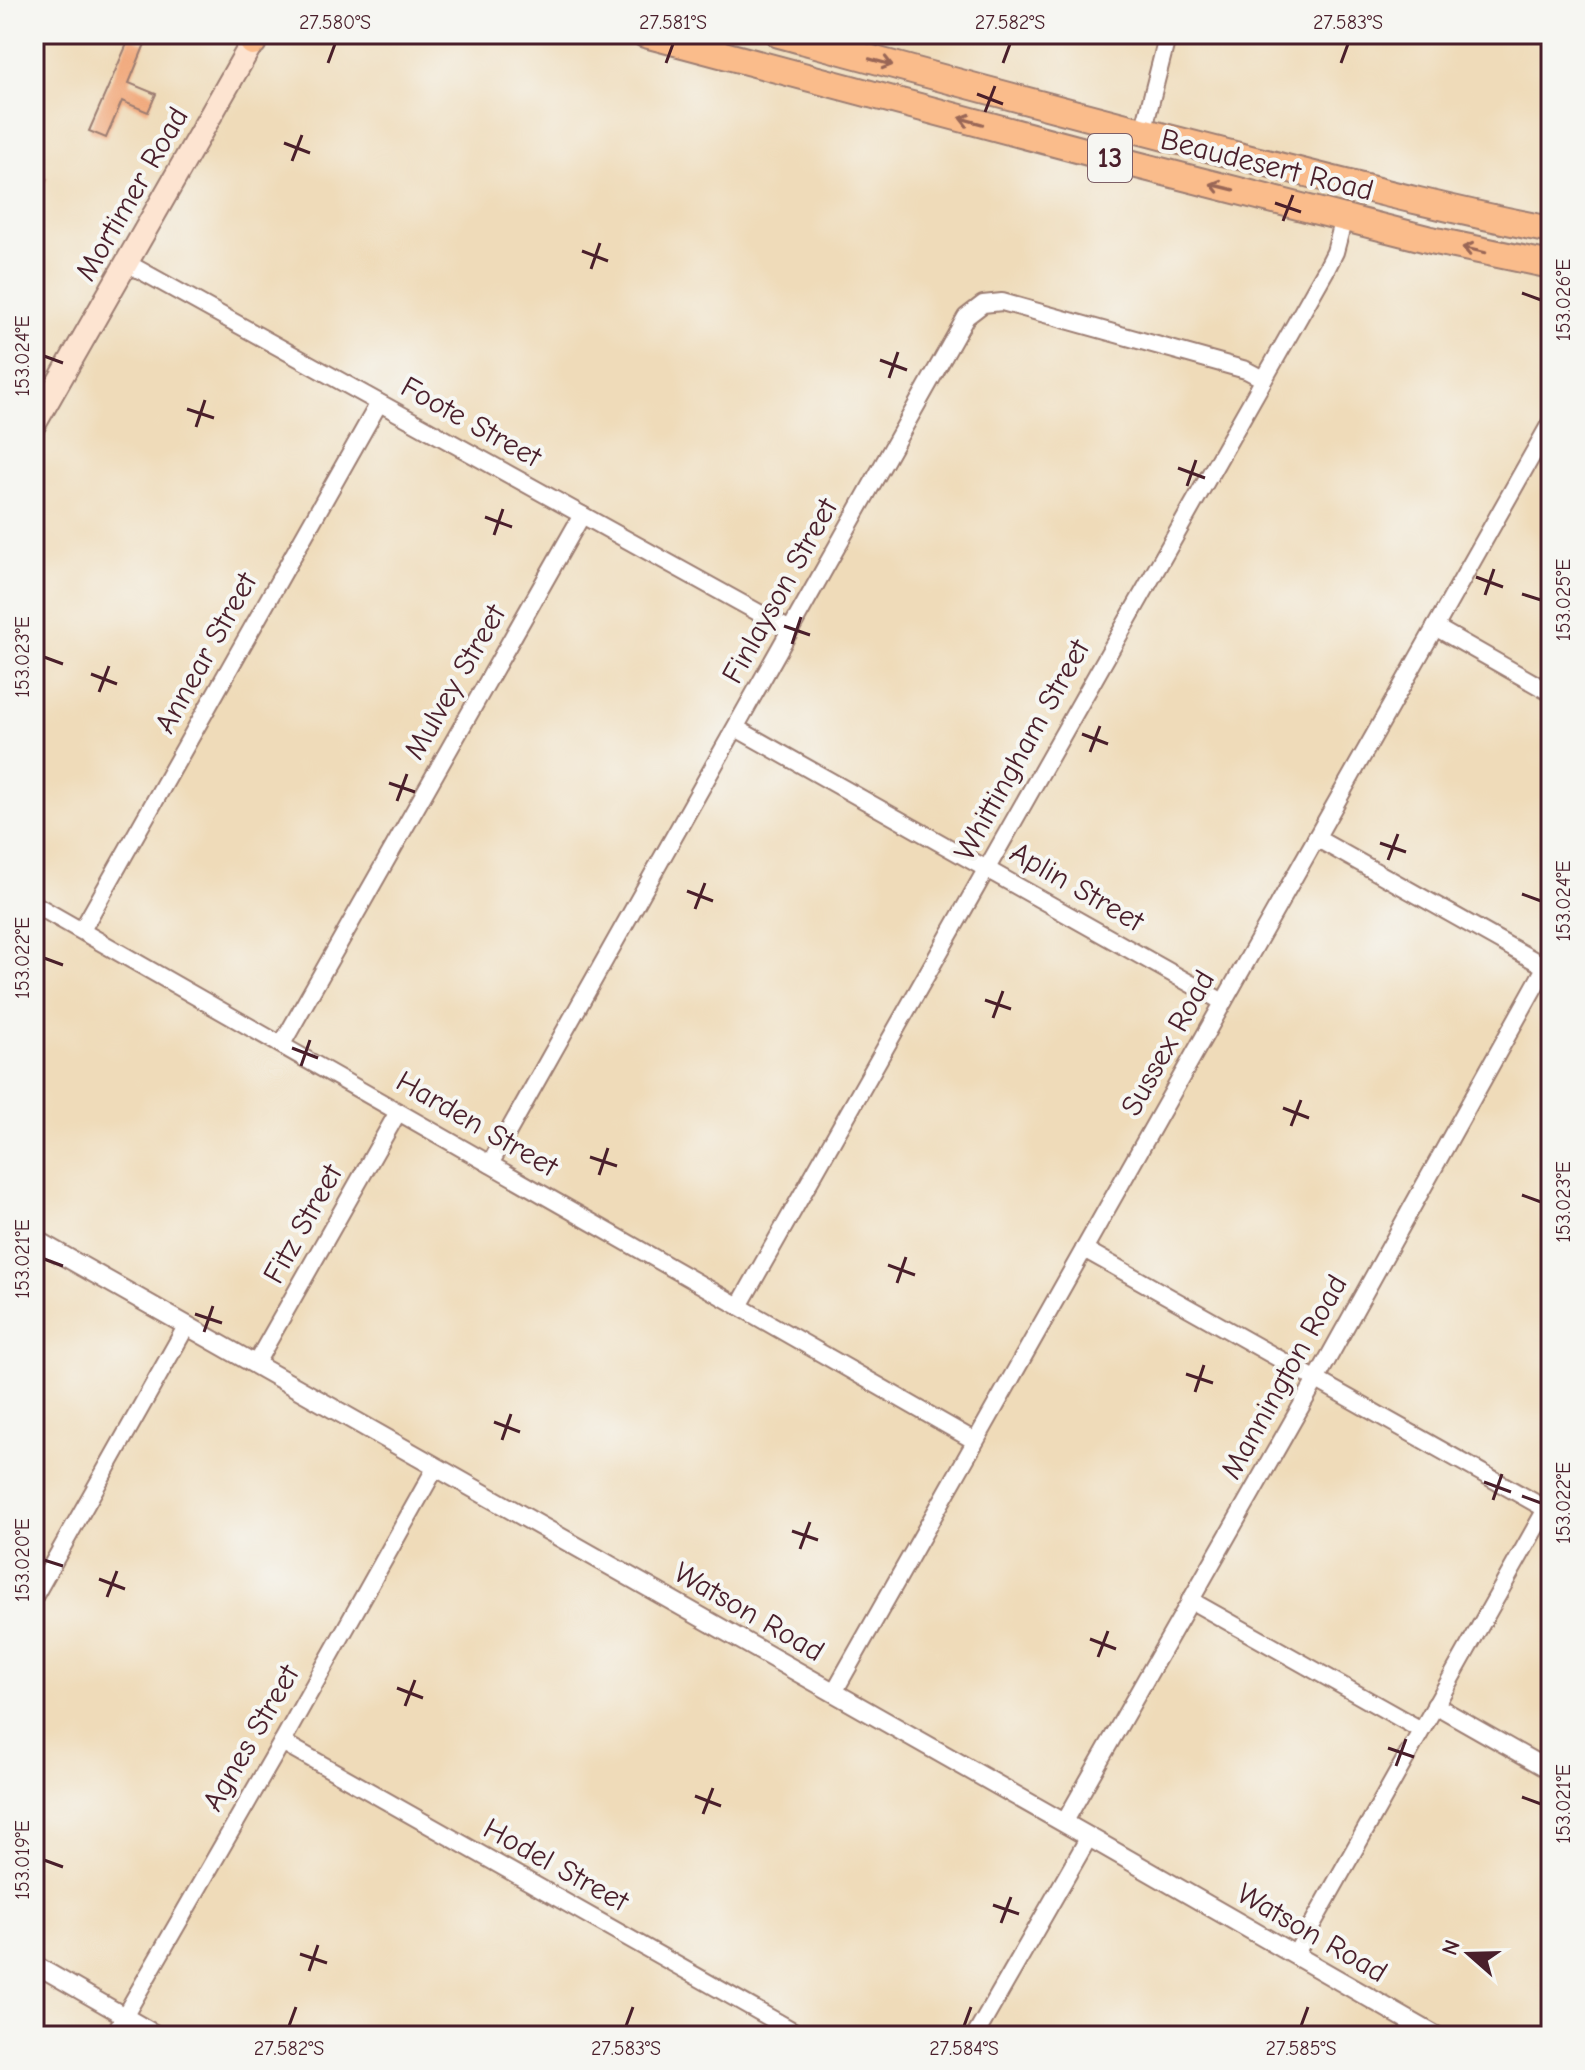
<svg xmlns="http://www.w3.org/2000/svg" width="1585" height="2070" viewBox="0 0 1585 2070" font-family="'Comic Neue',sans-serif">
<rect width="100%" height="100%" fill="#f6f6f2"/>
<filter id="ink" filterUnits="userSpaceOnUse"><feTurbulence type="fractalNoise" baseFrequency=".0125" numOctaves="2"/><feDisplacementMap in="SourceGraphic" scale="16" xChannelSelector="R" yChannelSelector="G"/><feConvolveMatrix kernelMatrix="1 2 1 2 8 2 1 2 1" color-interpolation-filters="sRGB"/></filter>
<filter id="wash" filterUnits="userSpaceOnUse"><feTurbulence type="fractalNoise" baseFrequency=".006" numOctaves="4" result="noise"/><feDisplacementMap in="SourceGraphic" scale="32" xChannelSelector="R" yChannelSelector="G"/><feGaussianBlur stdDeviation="1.8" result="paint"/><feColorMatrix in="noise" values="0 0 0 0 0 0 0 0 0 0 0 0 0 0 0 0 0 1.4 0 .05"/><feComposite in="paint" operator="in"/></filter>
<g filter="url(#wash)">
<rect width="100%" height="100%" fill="#efdbb9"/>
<g id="blocks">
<g fill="#f1aa7e">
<path d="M130,37l15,7 -16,39 27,11 -8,18 -26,-11 -16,37 -17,-7z"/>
<path d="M34,172l13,7 -13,23z"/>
</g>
</g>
</g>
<g filter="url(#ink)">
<use href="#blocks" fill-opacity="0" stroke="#9c7d72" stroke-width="2"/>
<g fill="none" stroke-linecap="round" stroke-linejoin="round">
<defs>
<g id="minor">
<path d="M1143,132l25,-98"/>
<path d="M127,263l663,367"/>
<path d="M1435,627l116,66"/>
<path d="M736,728l487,274"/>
<path d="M1316,838l230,129"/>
<path d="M34,904l941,537"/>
<path d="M82,930l297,-527"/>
<path d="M282,1044l300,-529"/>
<path d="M490,1164l476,-847 17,-13 19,-2 244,68 17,9"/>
<path d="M1084,1249l462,260"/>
<path d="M739,1306l588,-1038 8,-16 9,-34"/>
<path d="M256,1363l142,-251"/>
<path d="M34,1597l153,-272"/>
<path d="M1190,1600l231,130"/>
<path d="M834,1692l717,-1270"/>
<path d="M1435,1705l116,66"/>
<path d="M282,1742l520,294"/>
<path d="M1064,1823l252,-443 235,-423"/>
<path d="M1295,1955l255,-453"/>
<path d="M34,1964l125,72"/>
<path d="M113,2036l169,-294 154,-275"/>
<path d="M975,2036l114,-199"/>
</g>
<path id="tertiary" d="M34,1239l1055,598 347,199"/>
<path id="secondary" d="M34,425l223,-391"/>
<g id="trunk">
<path d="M251,34l2,8"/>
<path d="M645,34l492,131 294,75 120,25"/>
<path d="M779,34c155,42 309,84 464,123 103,26 205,53 308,73"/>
</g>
</defs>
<use href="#minor" stroke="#9c7d72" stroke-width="20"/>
<use href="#tertiary" stroke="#9c7d72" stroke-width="22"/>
<use href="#secondary" stroke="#9c7d72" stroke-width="26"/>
<use href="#trunk" stroke="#9c7d72" stroke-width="30"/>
<use href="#minor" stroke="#fff" stroke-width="16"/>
<use href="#tertiary" stroke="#fff" stroke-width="18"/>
<use href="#secondary" stroke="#fde4d1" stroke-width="22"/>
<use href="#trunk" stroke="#fabc8b" stroke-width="26"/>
</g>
<defs><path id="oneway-shaft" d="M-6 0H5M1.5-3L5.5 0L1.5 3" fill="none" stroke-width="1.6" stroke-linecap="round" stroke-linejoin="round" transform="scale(2)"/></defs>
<g stroke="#996656">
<use href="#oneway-shaft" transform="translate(881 62) rotate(15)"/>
<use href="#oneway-shaft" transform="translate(971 121) rotate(-165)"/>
<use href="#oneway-shaft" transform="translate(1222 187) rotate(-166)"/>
<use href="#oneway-shaft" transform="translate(1474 250) rotate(-167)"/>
</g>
</g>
<path fill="none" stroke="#4a1f2b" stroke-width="3" d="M328,63l7,-19M666,63l7,-19M1003,63l7,-19M1341,63l7,-19M977,94l26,10M985,112l10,-26M284,143l26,10M292,161l10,-26M1275,203l26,9M1283,221l10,-26M582,251l26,10M591,269l9,-26M1522,293l19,7M44,356l19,7M880,360l27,10M889,378l9,-26M187,409l27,9M196,427l9,-27M1178,468l27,10M1187,486l9,-26M485,517l27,10M494,535l9,-26M1476,577l27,10M1522,594l19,6M1485,595l9,-26M784,626l26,9M792,644l9,-27M44,657l19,7M91,674l26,10M99,692l10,-26M1082,734l26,10M1090,752l10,-26M389,783l26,9M397,801l10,-27M1380,843l26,9M1388,860l10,-26M687,891l26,10M1522,894l19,7M695,909l10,-26M44,958l19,7M985,1000l26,9M993,1018l10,-27M292,1048l26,10M301,1066l9,-26M1283,1108l26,10M1291,1126l10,-26M590,1157l27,9M599,1175l9,-27M1522,1195l19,7M44,1259l19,7M888,1265l27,10M897,1283l9,-26M195,1314l27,9M204,1332l9,-26M1186,1374l27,9M1195,1392l9,-27M494,1422l26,10M502,1440l9,-26M1484,1482l27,10M1522,1496l19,7M1493,1500l9,-26M792,1531l26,9M800,1549l10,-27M44,1560l19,6M99,1579l26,10M107,1597l10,-26M1090,1639l26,10M1098,1657l10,-26M397,1688l26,10M405,1706l10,-26M1388,1748l26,9M1396,1766l10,-27M695,1796l26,10M1522,1797l19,7M703,1814l10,-26M44,1860l19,7M993,1905l26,9M1001,1923l10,-26M300,1954l27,9M309,1971l9,-26M289,2026l7,-19M626,2026l7,-19M964,2026l7,-19M1301,2026l7,-19"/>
<g text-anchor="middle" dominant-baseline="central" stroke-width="8" stroke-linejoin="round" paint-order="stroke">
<rect fill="#f6f6f2" stroke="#7e6067" stroke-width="2" x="1088" y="134" width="44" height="48" rx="6"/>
<g font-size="28" font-weight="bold" fill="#4a1f2b">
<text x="1110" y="158">13</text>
</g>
<g font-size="30" fill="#4a1f2b" stroke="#f6f6f2">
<text transform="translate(1267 165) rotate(14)">Beaudesert Road</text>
<text transform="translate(132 194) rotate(-60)">Mortimer Road</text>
<text transform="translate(471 422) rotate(29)">Foote Street</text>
<text transform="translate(780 591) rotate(-61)">Finlayson Street</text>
<text transform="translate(206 653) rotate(-61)">Annear Street</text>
<text transform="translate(455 682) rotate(-60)">Mulvey Street</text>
<text transform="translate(1022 750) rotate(-61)">Whittingham Street</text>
<text transform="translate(1077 887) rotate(30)">Aplin Street</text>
<text transform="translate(1168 1043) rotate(-61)">Sussex Road</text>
<text transform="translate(477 1124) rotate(30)">Harden Street</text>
<text transform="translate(303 1224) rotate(-61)">Fitz Street</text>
<text transform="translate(1284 1377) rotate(-61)">Mannington Road</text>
<text transform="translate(749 1612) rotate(30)">Watson Road</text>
<text transform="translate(251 1738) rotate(-60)">Agnes Street</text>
<text transform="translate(556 1865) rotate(29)">Hodel Street</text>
<text transform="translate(1312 1933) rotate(30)">Watson Road</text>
</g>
</g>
<rect width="1585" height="2070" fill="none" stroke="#f6f6f2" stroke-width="88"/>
<g transform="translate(1469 1954) rotate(290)" stroke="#f6f6f2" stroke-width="6" paint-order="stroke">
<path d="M0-6L14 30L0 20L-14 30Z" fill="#4a1f2b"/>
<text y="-12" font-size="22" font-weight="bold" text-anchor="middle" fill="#4a1f2b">N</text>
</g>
<rect x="44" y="44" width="1497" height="1982" fill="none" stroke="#4a1f2b" stroke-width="3"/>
<g font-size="20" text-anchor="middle" fill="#4a1f2b">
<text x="335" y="29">27.580°S</text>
<text x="673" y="29">27.581°S</text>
<text x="1010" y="29">27.582°S</text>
<text x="1348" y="29">27.583°S</text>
<text transform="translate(1563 300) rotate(-90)" y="7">153.026°E</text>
<text transform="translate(22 356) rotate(-90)" y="7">153.024°E</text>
<text transform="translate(1563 600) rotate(-90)" y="7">153.025°E</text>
<text transform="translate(22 657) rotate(-90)" y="7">153.023°E</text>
<text transform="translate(1563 901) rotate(-90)" y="7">153.024°E</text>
<text transform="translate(22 958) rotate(-90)" y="7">153.022°E</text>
<text transform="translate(1563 1202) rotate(-90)" y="7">153.023°E</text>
<text transform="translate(22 1259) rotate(-90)" y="7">153.021°E</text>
<text transform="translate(1563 1503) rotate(-90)" y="7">153.022°E</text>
<text transform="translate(22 1560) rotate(-90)" y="7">153.020°E</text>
<text transform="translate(1563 1804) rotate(-90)" y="7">153.021°E</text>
<text transform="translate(22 1860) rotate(-90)" y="7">153.019°E</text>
<text x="289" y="2055">27.582°S</text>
<text x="626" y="2055">27.583°S</text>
<text x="964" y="2055">27.584°S</text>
<text x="1301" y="2055">27.585°S</text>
</g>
</svg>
